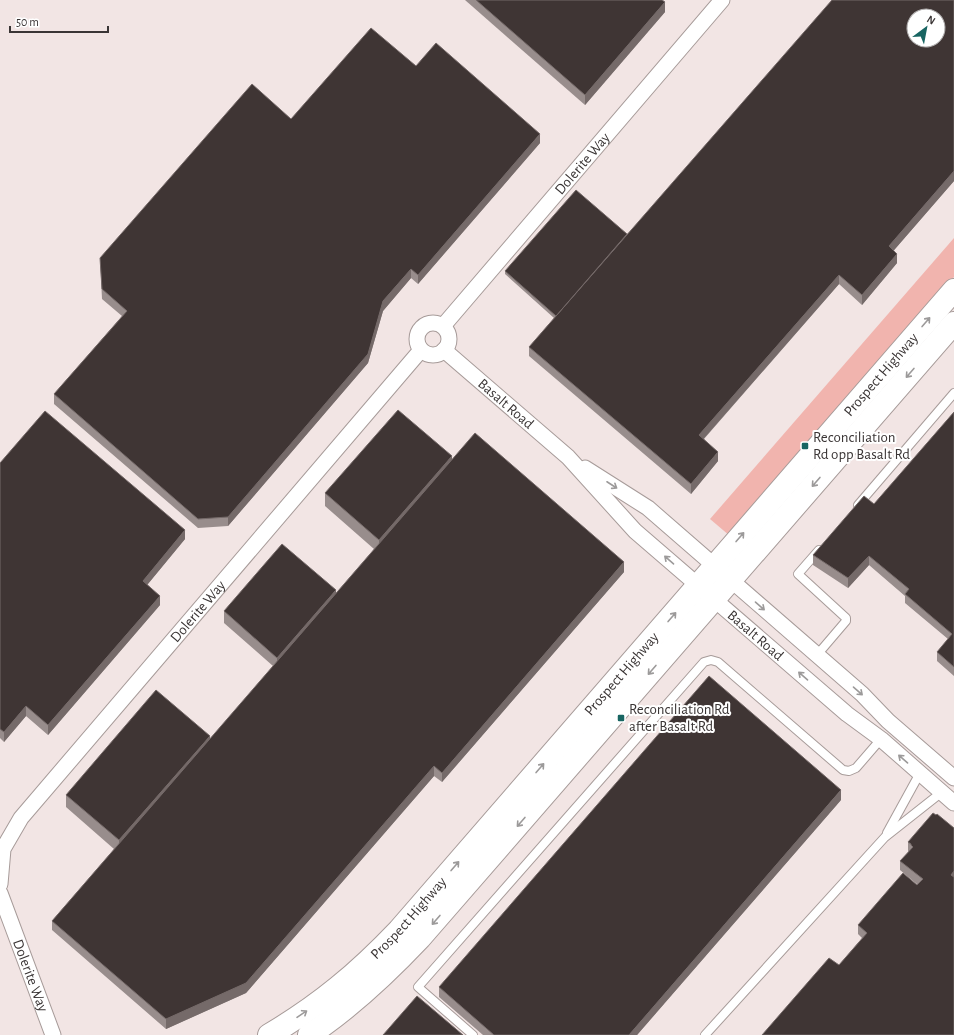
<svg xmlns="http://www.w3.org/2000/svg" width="954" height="1035" viewBox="0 0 954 1035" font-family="'Alegreya Sans',sans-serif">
<rect width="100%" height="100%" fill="#f2e5e4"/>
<path fill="#f1b4ae" d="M954,238v39l-224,259 -20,-17z"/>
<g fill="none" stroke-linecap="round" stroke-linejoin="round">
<defs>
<g id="lane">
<path d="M858,505l96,-112"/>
<path d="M817,655l29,-34v-3l-48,-44 21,-24"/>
<path d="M887,833l33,-60"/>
<path d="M473,1035l-55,-48 286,-325 7,-2 7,2 125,108 6,1 7,-3 25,-29"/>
<path d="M705,1035l180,-198 57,-45"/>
</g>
<g id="street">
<circle cx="433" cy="339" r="16"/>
<path id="s1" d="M443,326l279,-326"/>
<path id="s2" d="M444,350l124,107 67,74 212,183 34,25 73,64"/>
<path d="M585,468l63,40 214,186 26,27 66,57"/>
<path id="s3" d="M0,884l3,-35 18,-31 400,-468"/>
<path id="s4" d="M0,893l53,142"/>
</g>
<g id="secondary">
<path id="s5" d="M269,1035c51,-30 89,-62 130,-105l555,-640"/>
<path d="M309,1035c41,-27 77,-61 111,-97l534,-615"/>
</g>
</defs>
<use href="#lane" stroke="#a79b99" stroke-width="10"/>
<use href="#street" stroke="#a79b99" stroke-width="17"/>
<use href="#secondary" stroke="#a79b99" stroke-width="24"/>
<use href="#lane" stroke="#fff" stroke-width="8"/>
<use href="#street" stroke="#fff" stroke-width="15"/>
<use href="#secondary" stroke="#fff" stroke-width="22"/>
</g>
<g fill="#988d8c">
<path d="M465,0h197l3,12 -80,93z"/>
<path d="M954,0v181l-60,69 3,13 -35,42 -23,-21 -135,155 14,22 -27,33 -162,-138v-9l25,-29 -49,-44v-3l122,-37z"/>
<path d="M416,66l124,77 -122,141 -7,-6 -28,33 -15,52 -140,163 -30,2 -144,-124v-10l68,-78 -20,-17 -2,-41 191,-139z"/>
<path d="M954,412v264l-17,-15v-9l11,-13 -43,-36v-7l-36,-31 -21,23 -35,-23v-10l61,-51z"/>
<path d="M452,459l172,113 -182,210 -8,-6 -188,217 -80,36 -114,-99v-9l62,-72 -48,-42v-12l144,-56 63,-73 -49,-43v-12l112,-18 38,-44 -49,-43v-13z"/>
<path d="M0,463l185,76 -38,46 13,20 -112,130 -22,-19 -22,26 -4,-4z"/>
<path d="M841,800l-204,235h-154l-44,-38v-10z"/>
<path d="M954,828v207l-115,-70 23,-27 -4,-4v-9l60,-40 -18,-15v-9l9,-9 -1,-1v-9z"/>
</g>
<g fill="#756a69">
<path d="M665,2v10l-80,93v-10z"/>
<path d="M540,134v9l-122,141v-9z"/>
<path d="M954,171v10l-65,75v-10z"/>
<path d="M897,254v9l-35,42v-10z"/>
<path d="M411,269v9l-28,33 -15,52 -140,163v-9l155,-216z"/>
<path d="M839,275v9l-140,160v-9z"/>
<path d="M718,452v9l-27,33v-10z"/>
<path d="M452,456v12l-73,85v-13z"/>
<path d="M185,530v9l-42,51v-9z"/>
<path d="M869,556v9l-21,23v-10z"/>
<path d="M624,562v10l-182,210v-9z"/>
<path d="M336,590v13l-59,67v-12z"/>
<path d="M160,596v9l-112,130v-10z"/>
<path d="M26,706v10l-22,26v-10z"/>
<path d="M210,736v12l-91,105v-13z"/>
<path d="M434,766v10l-188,217 -80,36v-10z"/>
<path d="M841,790v10l-204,235h-8z"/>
<path d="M954,871v10l-3,-6z"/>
</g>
<g fill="#3f3534" stroke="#756a69" fill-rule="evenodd">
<path d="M476,0h186l3,2 -80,93z"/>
<path d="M832,0h122v171l-65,75 8,8 -35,41 -23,-20 -140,160 19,17 -27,32 -162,-137zM914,16h24v24h-24z"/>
<path d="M371,28l45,38 20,-23 104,91 -122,141 -7,-6 -28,32 -15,53 -140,163 -30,2 -144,-125 73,-83 -25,-22 -2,-31 152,-174 39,35z"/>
<path d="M576,190l51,44 -71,82 -51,-45z"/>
<path d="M398,410l54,46 -73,84 -54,-47z"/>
<path d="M45,411l140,119 -42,51 17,15 -112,129 -22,-19 -22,26 -4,-3v-266z"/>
<path d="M954,412v255l-17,-15 15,-18 -47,-40 4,-5 -40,-33 -21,22 -35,-23 51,-59 10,8z"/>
<path d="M475,433l149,129 -182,211 -8,-7 -188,217 -80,36 -114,-98z"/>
<path d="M282,544l54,46 -59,68 -53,-47z"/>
<path d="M709,676l132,114 -212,245h-135l-55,-48z"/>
<path d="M156,690l54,46 -91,104 -53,-45z"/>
<path d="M933,813l3,2 1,-1 17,14v43l-3,4 3,2v158h-192l67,-77 10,7 28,-32 -9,-8 45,-52 14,12 6,-6 -23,-18 13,-14 -2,-2v-1l-3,-2z"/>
<path d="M417,996l46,39h-80z"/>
</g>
<defs><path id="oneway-shaft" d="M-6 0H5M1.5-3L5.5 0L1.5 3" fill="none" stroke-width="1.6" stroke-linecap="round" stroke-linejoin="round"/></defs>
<g stroke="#9c9a9a">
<use href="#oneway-shaft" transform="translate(926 322) rotate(-49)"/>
<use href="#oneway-shaft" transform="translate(910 373) rotate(131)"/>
<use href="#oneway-shaft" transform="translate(816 482) rotate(131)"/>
<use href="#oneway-shaft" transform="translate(612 485) rotate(33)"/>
<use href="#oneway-shaft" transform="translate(740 537) rotate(-49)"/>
<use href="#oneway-shaft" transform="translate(669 560) rotate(-139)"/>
<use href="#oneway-shaft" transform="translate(760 606) rotate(41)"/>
<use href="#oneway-shaft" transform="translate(672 617) rotate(-49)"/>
<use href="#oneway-shaft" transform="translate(652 670) rotate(131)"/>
<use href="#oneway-shaft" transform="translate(803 676) rotate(-139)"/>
<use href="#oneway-shaft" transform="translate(858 691) rotate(41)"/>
<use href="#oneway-shaft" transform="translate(903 759) rotate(-139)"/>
<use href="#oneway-shaft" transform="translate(540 768) rotate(-49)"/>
<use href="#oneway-shaft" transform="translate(521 822) rotate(131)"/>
<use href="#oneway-shaft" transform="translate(455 866) rotate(-49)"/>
<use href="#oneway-shaft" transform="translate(436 920) rotate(131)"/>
<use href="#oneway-shaft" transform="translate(302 1014) rotate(-34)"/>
</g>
<g fill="#186562" stroke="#fff" stroke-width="1.5">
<rect x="801" y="442" width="8" height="8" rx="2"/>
<rect x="617" y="714" width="8" height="8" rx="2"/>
</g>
<g text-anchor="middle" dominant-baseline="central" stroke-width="4" stroke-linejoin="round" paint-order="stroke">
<g font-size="15" fill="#3a3535" stroke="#fff">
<text stroke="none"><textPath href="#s1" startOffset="214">Dolerite Way</textPath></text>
<text stroke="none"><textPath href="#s5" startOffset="903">Prospect Highway</textPath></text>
<text stroke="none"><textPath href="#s2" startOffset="82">Basalt Road</textPath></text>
<text stroke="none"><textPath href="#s3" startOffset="343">Dolerite Way</textPath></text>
<text stroke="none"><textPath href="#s2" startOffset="423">Basalt Road</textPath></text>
<text stroke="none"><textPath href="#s5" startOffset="507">Prospect Highway</textPath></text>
<text stroke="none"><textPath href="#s5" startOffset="183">Prospect Highway</textPath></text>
<text stroke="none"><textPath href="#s4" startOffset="88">Dolerite Way</textPath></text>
</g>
<g font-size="15" fill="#3a3535" stroke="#fff" text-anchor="start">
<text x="813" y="437">Reconciliation<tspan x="813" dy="17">Rd opp Basalt Rd</tspan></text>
<text x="629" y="709">Reconciliation Rd<tspan x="629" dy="17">after Basalt Rd</tspan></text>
</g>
</g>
<g transform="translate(926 28) rotate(32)"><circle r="19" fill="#ffffff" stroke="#b0aeae"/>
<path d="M0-3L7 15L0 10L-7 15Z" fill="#186562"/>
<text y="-6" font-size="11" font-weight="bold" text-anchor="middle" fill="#3a3535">N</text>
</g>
<path d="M10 26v6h98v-6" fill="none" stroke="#3a3535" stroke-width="2"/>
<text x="16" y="26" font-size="12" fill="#3a3535" stroke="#ffffff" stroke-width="3" paint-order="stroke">50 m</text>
</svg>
